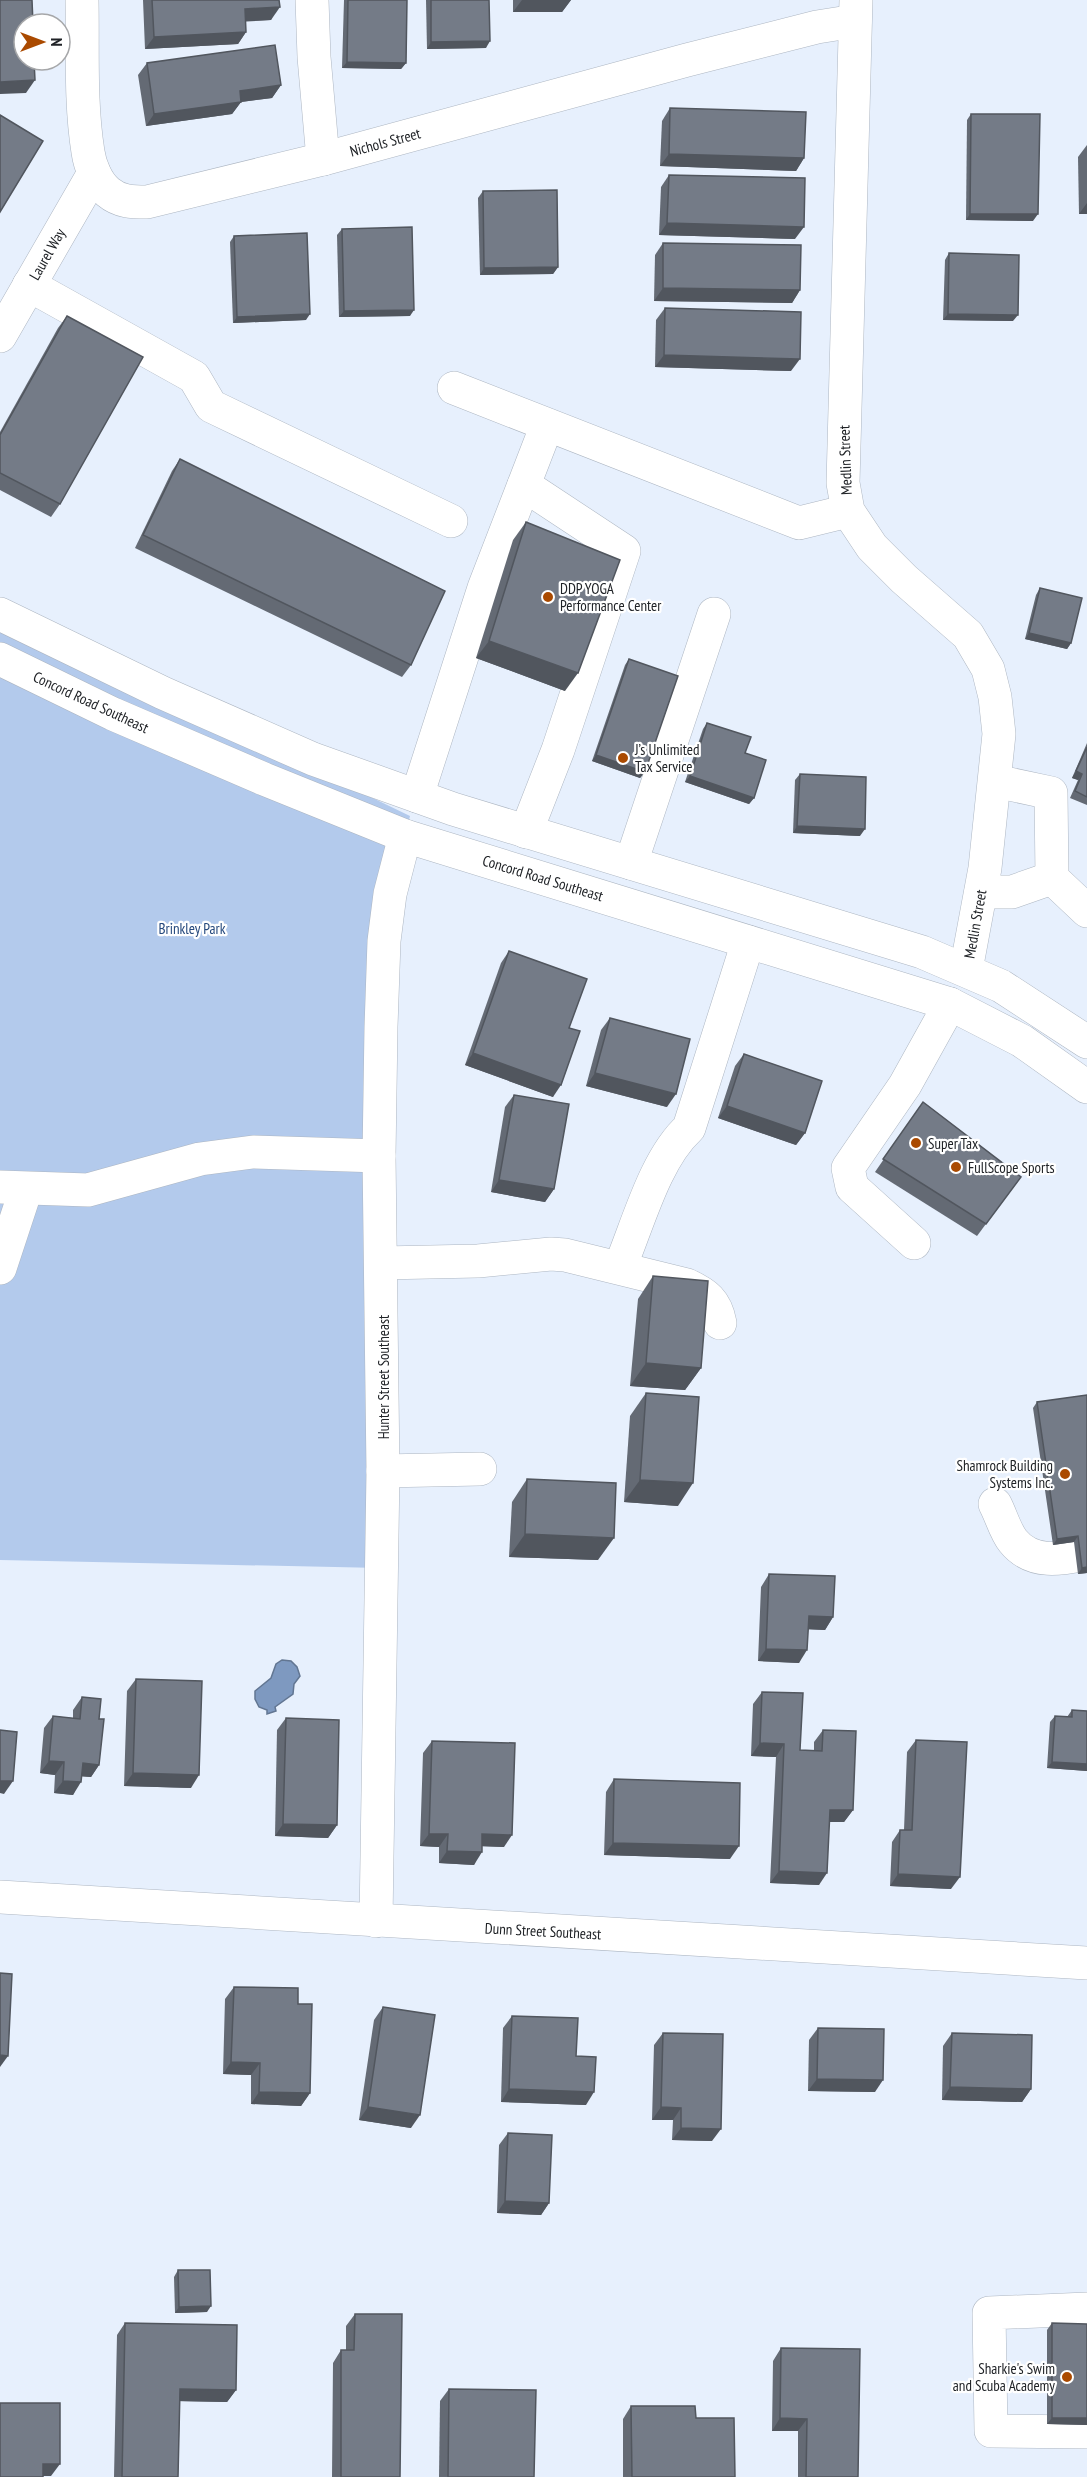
<svg xmlns="http://www.w3.org/2000/svg" width="1087" height="2477" viewBox="0 0 1087 2477" font-family="'PT Sans Narrow',sans-serif">
<rect width="100%" height="100%" fill="#e7f0fd"/>
<path fill="#b3caec" d="M0,618l410,198 -20,78 -9,674 -381,-8z"/>
<path fill="#7e99c0" stroke="#627692" stroke-width="1.5" d="M282,1660l9,1 6,6 3,9 -6,8 -1,10 -18,13 1,4 -9,3v-4l-8,-3 -4,-8v-8l16,-13 5,-14z"/>
<g fill="none" stroke-linecap="round" stroke-linejoin="round">
<defs>
<g id="minor">
<path d="M82,0c1,50 -2,102 6,152 2,14 9,31 20,40 12,10 24,10 39,10l176,-43 364,-99 130,-33 38,-6"/>
<path d="M312,0l2,57 9,102"/>
<path d="M856,0l-13,483 5,28 24,36 32,32 64,56 20,34 7,28 4,37 -14,134 -19,102"/>
<path d="M29,285l165,92 17,29 240,115"/>
<path d="M0,336l94,-163"/>
<path d="M454,388l345,135 49,-12"/>
<path d="M524,485l100,66 -66,199 -32,82"/>
<path d="M995,781l56,12 1,85 35,33"/>
<path d="M417,796l67,-208 63,-163"/>
<path d="M631,863l83,-249"/>
<path d="M981,892h31l40,-14"/>
<path d="M0,1187l88,3 112,-31 53,-7 126,4"/>
<path d="M914,1243l-62,-56 -4,-19 57,-83 45,-81"/>
<path d="M382,1263l96,-2 73,-7 14,1 122,30c19,9 29,16 33,38"/>
<path d="M620,1267c18,-43 35,-108 69,-139l59,-186"/>
<path d="M0,1268l26,-79"/>
<path d="M383,1471l97,-2"/>
<path d="M995,1504c6,11 10,27 18,37 19,24 49,18 74,13"/>
<path d="M0,1897l1087,66"/>
<path d="M376,1921l7,-450 -4,-315 2,-129 3,-86 6,-47 15,-58"/>
<path d="M1087,2309l-98,4 2,118 96,1"/>
</g>
<g id="major">
<path d="M0,614l163,79 150,66 140,50 469,143 79,34 86,56"/>
<path d="M0,659l113,55 151,65 141,57 545,168 72,37 65,46"/>
</g>
</defs>
<use href="#minor" stroke="#adb6c2" stroke-width="34"/>
<use href="#major" stroke="#adb6c2" stroke-width="34"/>
<use href="#minor" stroke="#fff" stroke-width="33"/>
<use href="#major" stroke="#fff" stroke-width="33"/>
</g>
<g fill="#646a74">
<path d="M143,0h136l-8,20 -25,1v11l-8,12 -93,5z"/>
<path d="M344,0h63l-1,63 -5,6 -59,-1z"/>
<path d="M426,0h63l-3,48 -59,1z"/>
<path d="M513,0h58l-9,12h-49z"/>
<path d="M147,63l134,22 -9,13 -31,4 -9,12 -86,12 -8,-51z"/>
<path d="M670,108l134,50 -8,13 -136,-5 2,-45z"/>
<path d="M971,114l62,107 -67,-1 1,-100z"/>
<path d="M1087,145v69h-8l-1,-57z"/>
<path d="M669,175l126,64 -136,-4 2,-48z"/>
<path d="M483,191l75,76 -5,7 -73,1 -2,-77z"/>
<path d="M342,229l68,87 -71,1 -2,-82z"/>
<path d="M234,236l72,84 -73,3 -3,-81z"/>
<path d="M663,243l137,47 -8,13 -138,-2 1,-46z"/>
<path d="M949,253l64,68 -70,-1 2,-60z"/>
<path d="M665,308l126,63 -136,-4 1,-47z"/>
<path d="M67,316l-7,188 -9,13 -51,-27v-58l58,-104z"/>
<path d="M180,459l231,206 -9,12 -267,-129 37,-77z"/>
<path d="M526,522l39,169 -89,-33 37,-118z"/>
<path d="M1040,588l31,55 -4,6 -42,-10 11,-44z"/>
<path d="M629,659l16,113 -5,6 -48,-17 33,-96z"/>
<path d="M707,723l38,30 9,45 -5,6 -64,-22 18,-53z"/>
<path d="M1087,743v62l-17,-7 8,-18 -6,-2z"/>
<path d="M800,774l60,62 -67,-3 2,-53z"/>
<path d="M509,951l60,77 -16,69 -88,-32 36,-102z"/>
<path d="M610,1018l57,89 -81,-21 15,-56z"/>
<path d="M744,1054l61,79 -9,12 -78,-27 17,-52z"/>
<path d="M514,1095l40,94 -9,13 -54,-10 14,-85z"/>
<path d="M923,1102l98,75 -44,59 -102,-64z"/>
<path d="M653,1276l48,92 -16,22 -55,-4 8,-87z"/>
<path d="M646,1393l32,113 -54,-4 6,-86z"/>
<path d="M1087,1395v178l-9,1 -4,-32 -21,3 -20,-137 4,-6z"/>
<path d="M527,1479l71,81 -89,-3 3,-55z"/>
<path d="M769,1574l64,43 -8,13 -17,-1 -9,34 -41,-2 3,-74z"/>
<path d="M136,1679l55,109 -67,-2 3,-95z"/>
<path d="M762,1692l38,58h14v-8l9,-12 30,80 -9,12h-14l-11,63 -49,-2 6,-126 -25,-1 2,-52z"/>
<path d="M82,1697l17,22v46l-8,12 -9,-1 -9,19 -19,-2 1,-18 -15,-2 4,-45 9,-12 20,2v-8z"/>
<path d="M1072,1710l15,1v60l-40,-3 3,-46 5,-6 12,1z"/>
<path d="M286,1718l51,107 -9,13 -53,-2 2,-106z"/>
<path d="M916,1740l35,149 -61,-3 2,-44 8,-12h4l3,-78z"/>
<path d="M432,1741l72,106 -22,-1 -8,19 -35,-2v-16l-19,-1 3,-93z"/>
<path d="M614,1779l116,80 -126,-4 2,-63z"/>
<path d="M234,1987l64,17 12,89 -9,13 -50,-2v-29l-28,-1 2,-75z"/>
<path d="M383,2007l28,121 -52,-8 15,-100z"/>
<path d="M512,2016l64,40 10,49 -85,-3 2,-74z"/>
<path d="M818,2028l57,64 -67,-1 1,-51z"/>
<path d="M663,2033l49,108 -40,-1 1,-20h-21l2,-75z"/>
<path d="M952,2033l79,56 -9,13 -80,-2 1,-54z"/>
<path d="M508,2133l41,70 -8,12 -44,-2 2,-68z"/>
<path d="M178,2270l29,42 -32,1 -1,-36z"/>
<path d="M355,2314l45,163h-68l1,-114 8,-13h5v-24z"/>
<path d="M125,2323l111,67 -9,12 -47,-1 -2,76h-64l3,-142z"/>
<path d="M1052,2323l35,102 -40,-1v-94z"/>
<path d="M781,2348l77,129h-60v-46h-26l1,-70z"/>
<path d="M449,2389l85,88h-95l1,-76z"/>
<path d="M631,2406l65,12 39,59h-112v-58z"/>
</g>
<g fill="#51565e">
<path d="M522,0h49l-9,12h-49z"/>
<path d="M280,7l-9,13 -34,2 8,-13z"/>
<path d="M246,32l-8,12 -93,5 9,-12z"/>
<path d="M490,41l-4,7 -59,1 4,-7z"/>
<path d="M347,62l59,1 -5,6 -59,-1z"/>
<path d="M35,80l-9,13 -26,1v-12z"/>
<path d="M281,85l-9,13 -31,4 -9,12 -86,12 8,-12 86,-23z"/>
<path d="M669,154l135,4 -8,13 -136,-5z"/>
<path d="M1087,203v11h-8z"/>
<path d="M970,214h68l-5,7 -67,-1z"/>
<path d="M667,223l137,4 -9,12 -136,-4z"/>
<path d="M558,267l-5,7 -73,1 4,-7z"/>
<path d="M663,288l137,2 -8,13 -138,-2z"/>
<path d="M414,310l-4,6 -71,1 5,-6z"/>
<path d="M310,314l-4,6 -73,3 4,-6z"/>
<path d="M948,314l70,1 -5,6 -70,-1z"/>
<path d="M664,355l136,4 -9,12 -136,-4z"/>
<path d="M1029,633l42,10 -4,6 -42,-10z"/>
<path d="M489,641l89,32 -13,18 -89,-33z"/>
<path d="M596,755l49,17 -5,6 -48,-17z"/>
<path d="M1076,771l6,3 -4,6 -6,-2z"/>
<path d="M690,776l64,22 -5,6 -64,-22z"/>
<path d="M797,826l68,3 -5,7 -67,-3z"/>
<path d="M473,1053l88,32 -8,12 -88,-32z"/>
<path d="M595,1073l81,21 -9,13 -81,-21z"/>
<path d="M727,1106l78,27 -9,12 -78,-27z"/>
<path d="M499,1180l55,9 -9,13 -54,-10z"/>
<path d="M646,1363l55,5 -16,22 -55,-4z"/>
<path d="M640,1480l53,3 -15,23 -54,-4z"/>
<path d="M525,1534l89,4 -16,22 -89,-3z"/>
<path d="M1078,1536l-4,6 -21,3 4,-6z"/>
<path d="M1087,1567v6l-9,1 4,-6z"/>
<path d="M809,1616l24,1 -8,13 -25,-1z"/>
<path d="M766,1649l41,1 -8,13 -41,-2z"/>
<path d="M760,1743l24,1 -8,13 -25,-1z"/>
<path d="M49,1761l15,1 -9,13 -15,-2z"/>
<path d="M1052,1762l35,2v7l-40,-3z"/>
<path d="M83,1763l16,2 -8,12 -17,-1z"/>
<path d="M133,1773l66,2 -8,13 -67,-2z"/>
<path d="M0,1781h13l-9,13 -4,-1z"/>
<path d="M63,1781l18,1 -8,13 -19,-2z"/>
<path d="M830,1810h23l-9,12h-22z"/>
<path d="M283,1824l54,1 -9,13 -53,-2z"/>
<path d="M429,1834h19l-9,13 -19,-1z"/>
<path d="M482,1834l30,1 -8,12 -30,-1z"/>
<path d="M613,1843l126,3 -9,13 -126,-4z"/>
<path d="M447,1851l35,1 -8,13 -35,-2z"/>
<path d="M779,1871l48,2 -8,12 -49,-2z"/>
<path d="M898,1874l62,3 -9,12 -61,-3z"/>
<path d="M0,2055l8,1 -8,11z"/>
<path d="M231,2062l29,1 -9,12 -28,-1z"/>
<path d="M817,2079l66,1 -8,12 -67,-1z"/>
<path d="M950,2087l81,2 -9,13 -80,-2z"/>
<path d="M509,2089l85,3 -8,13 -85,-3z"/>
<path d="M259,2092l51,1 -9,13 -50,-2z"/>
<path d="M368,2107l52,8 -9,13 -52,-8z"/>
<path d="M661,2107l20,1 -8,12h-21z"/>
<path d="M681,2128l40,1 -9,12 -40,-1z"/>
<path d="M505,2201l44,2 -8,12 -44,-2z"/>
<path d="M211,2306l-4,6 -32,1 4,-6z"/>
<path d="M180,2389l56,1 -9,12 -55,-1z"/>
<path d="M780,2418l27,1 -9,12h-26z"/>
<path d="M1052,2418h35v7l-40,-1z"/>
<path d="M43,2464h17l-9,12h-17z"/>
</g>
<g fill="#747b87" stroke="#51565e" stroke-width="1.5">
<path d="M0,0h32l1,24h-9v36h10l1,20 -35,2z"/>
<path d="M152,0h127l1,7 -35,2 1,23 -92,5z"/>
<path d="M348,0h59l-1,63 -59,-1z"/>
<path d="M431,0h58l1,41 -59,1z"/>
<path d="M275,45l6,40 -41,6 1,11 -87,12 -7,-51z"/>
<path d="M670,108l136,4 -2,46 -135,-4z"/>
<path d="M971,114h69l-2,100h-68z"/>
<path d="M0,115l43,26 -43,71z"/>
<path d="M669,175l136,3 -1,49 -137,-4z"/>
<path d="M557,190l1,77 -74,1 -1,-77z"/>
<path d="M412,227l2,83 -70,1 -2,-82z"/>
<path d="M307,233l3,81 -73,3 -3,-81z"/>
<path d="M663,243l138,2 -1,45 -137,-2z"/>
<path d="M949,253l70,2 -1,60 -70,-1z"/>
<path d="M665,308l136,4 -1,47 -136,-4z"/>
<path d="M67,316l76,41 -83,147 -60,-31v-38z"/>
<path d="M180,459l265,132 -34,74 -268,-130z"/>
<path d="M526,522l94,38 -42,113 -89,-32z"/>
<path d="M1040,588l42,10 -11,45 -42,-10z"/>
<path d="M629,659l49,17 -33,96 -49,-17z"/>
<path d="M707,723l44,14 -6,16 21,7 -12,38 -64,-22z"/>
<path d="M1087,747v50l-12,-6 7,-17 -6,-3z"/>
<path d="M800,774l66,3 -1,52 -68,-3z"/>
<path d="M509,951l78,28 -18,49 11,3 -19,54 -88,-32z"/>
<path d="M610,1018l80,21 -14,55 -81,-21z"/>
<path d="M744,1054l78,27 -17,52 -78,-27z"/>
<path d="M514,1095l55,9 -15,85 -55,-9z"/>
<path d="M923,1102l98,75 -35,47 -103,-65z"/>
<path d="M653,1276l55,5 -7,87 -55,-5z"/>
<path d="M646,1393l53,4 -6,86 -53,-3z"/>
<path d="M1087,1395v172l-5,1 -4,-32 -21,3 -20,-137z"/>
<path d="M527,1479l89,4 -2,55 -89,-4z"/>
<path d="M769,1574l66,2 -2,41 -24,-1 -2,34 -41,-1z"/>
<path d="M136,1679l66,2 -3,94 -66,-2z"/>
<path d="M762,1692l41,1 -3,57 22,1 1,-21 33,1 -3,79h-23l-3,63 -48,-2 5,-127 -24,-1z"/>
<path d="M82,1697l19,2 -2,20h5l-5,46 -16,-2 -2,19 -18,-1 1,-19 -15,-1 4,-45 27,3z"/>
<path d="M1072,1710l15,1v53l-35,-2 3,-46 17,1z"/>
<path d="M286,1718l53,2 -2,105 -54,-1z"/>
<path d="M0,1730l17,2 -4,49h-13z"/>
<path d="M916,1740l51,2 -7,135 -62,-3 2,-44h12z"/>
<path d="M432,1741l83,2 -3,92 -30,-1v18l-35,-1 1,-17h-19z"/>
<path d="M614,1779l126,4 -1,63 -126,-3z"/>
<path d="M0,1973l12,1 -4,82 -8,-1z"/>
<path d="M234,1987l64,1v16h14l-2,89 -51,-1 1,-29 -29,-1z"/>
<path d="M383,2007l52,8 -15,100 -52,-8z"/>
<path d="M512,2016l66,2 -2,38 20,1 -2,35 -85,-3z"/>
<path d="M818,2028l66,1 -1,51 -66,-1z"/>
<path d="M663,2033l60,1 -2,95 -40,-1v-20l-20,-1z"/>
<path d="M952,2033l80,2 -1,54 -81,-2z"/>
<path d="M508,2133l44,2 -3,68 -44,-2z"/>
<path d="M178,2270h32l1,36 -32,1z"/>
<path d="M355,2314h47l-2,163h-59v-127h13z"/>
<path d="M125,2323l112,2 -1,65 -56,-1 -2,88h-56z"/>
<path d="M1052,2323l35,1v94h-35z"/>
<path d="M781,2348l79,1 -2,128h-52l1,-58 -27,-1z"/>
<path d="M449,2389l87,1 -2,87h-86z"/>
<path d="M0,2403h60v61h-17v13h-43z"/>
<path d="M631,2406h64l1,12h38l1,59h-103z"/>
</g>
<g fill="#aa4a00" stroke="#fff" stroke-width="2">
<circle cx="548" cy="597" r="6"/>
<circle cx="623" cy="758" r="6"/>
<circle cx="916" cy="1143" r="6"/>
<circle cx="956" cy="1167" r="6"/>
<circle cx="1065" cy="1474" r="6"/>
<circle cx="1067" cy="2377" r="6"/>
</g>
<g text-anchor="middle" dominant-baseline="central" stroke-width="4.5" stroke-linejoin="round" paint-order="stroke">
<g font-size="15" fill="#202327" stroke="#fff">
<text transform="translate(385 142) rotate(-15)">Nichols Street</text>
<text transform="translate(47 254) rotate(-60)">Laurel Way</text>
<text transform="translate(845 460) rotate(-92)">Medlin Street</text>
<text transform="translate(91 702) rotate(25)">Concord Road Southeast</text>
<text transform="translate(543 878) rotate(17)">Concord Road Southeast</text>
<text transform="translate(975 924) rotate(-80)">Medlin Street</text>
<text transform="translate(383 1377) rotate(-90)">Hunter Street Southeast</text>
<text transform="translate(543 1931) rotate(3)">Dunn Street Southeast</text>
</g>
<g font-size="15" fill="#202327" stroke="#fff" text-anchor="start">
<text x="560" y="588">DDP YOGA<tspan x="560" dy="17">Performance Center</tspan></text>
<text x="635" y="749">J’s Unlimited<tspan x="635" dy="17">Tax Service</tspan></text>
<text x="928" y="1143">Super Tax</text>
<text x="968" y="1167">FullScope Sports</text>
<text x="1053" y="1465" text-anchor="end">Shamrock Building<tspan x="1053" dy="17">Systems Inc.</tspan></text>
<text x="1055" y="2368" text-anchor="end">Sharkie's Swim<tspan x="1055" dy="17">and Scuba Academy</tspan></text>
</g>
<g font-size="15" fill="#26497d" stroke="#fff">
<text x="192" y="928">Brinkley Park</text>
</g>
</g>
<g transform="translate(42 42) rotate(90)"><circle r="28" fill="#ffffff" stroke="#a6a7a9" stroke-width="1.5"/>
<path d="M0-4.5L10 22L0 15L-10 22Z" fill="#aa4a00"/>
<text y="-9" font-size="16" font-weight="bold" text-anchor="middle" fill="#202327">N</text>
</g>
</svg>
